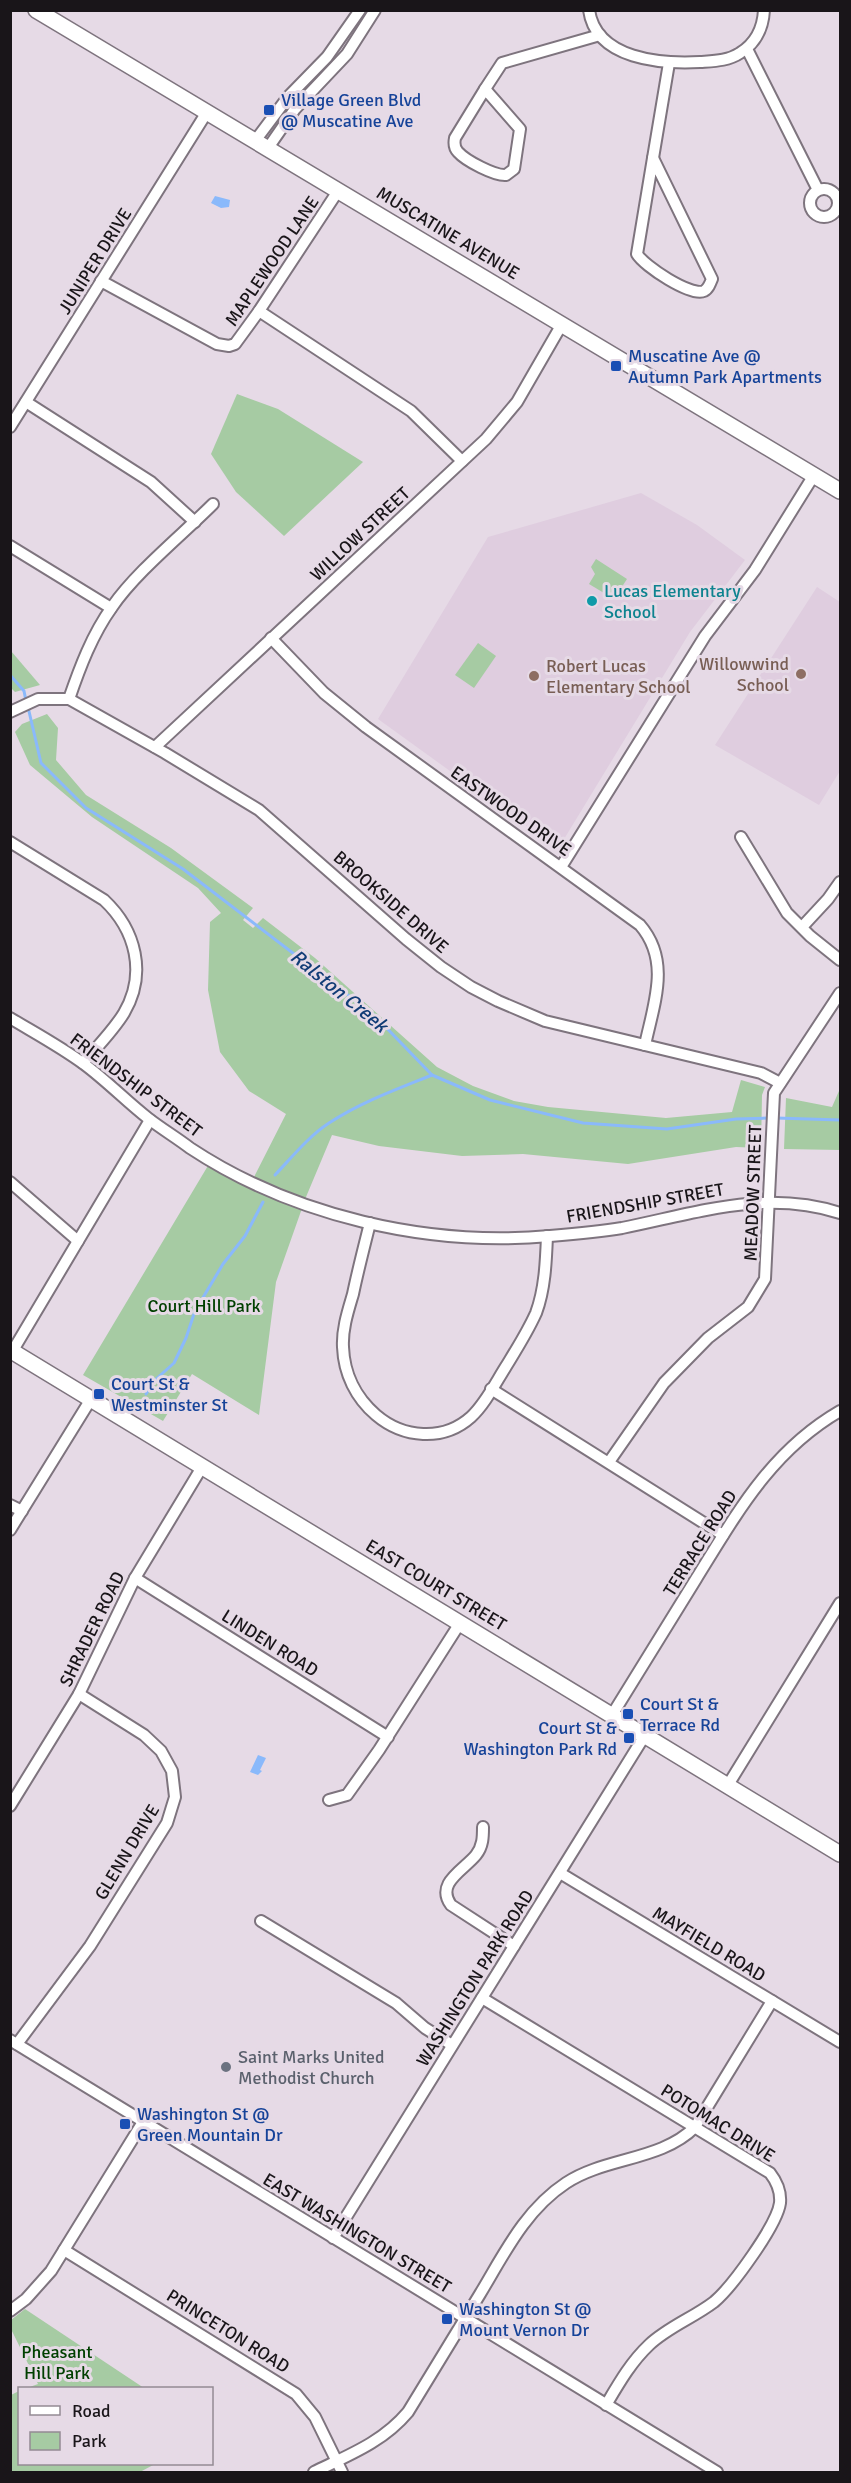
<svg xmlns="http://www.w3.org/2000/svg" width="851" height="2483" viewBox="0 0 851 2483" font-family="Signika,sans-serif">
<rect width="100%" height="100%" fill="#e6dae6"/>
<g fill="#dfcddf">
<path d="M641,493l56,32 48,35 -55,72 -132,217 -180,-130 110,-182z"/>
<path d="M817,587l23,15v169l-21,34 -104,-60z"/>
</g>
<g fill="#a6cba3">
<path d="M237,394l41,15 85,53 -79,74 -48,-44 -25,-38z"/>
<path d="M596,559l31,20 -13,20 -25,-15 6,-10 -4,-7z"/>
<path d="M478,643l18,13 -22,32 -19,-13z"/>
<path d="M10,651h1l29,34 -25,7 -4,-4z"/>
<path d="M47,714l11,14 -2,32 30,35 85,53 82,60 -10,12 10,8 10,-10 52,40 122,109 36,19 41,15 34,6 118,11 66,-6 9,-32 24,7 -3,8 -1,53 -25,-1 -108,17 -105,-10 -61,2 -83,-10 -47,-11 -26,62 -30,85 -17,133 -67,-41 -29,47 -80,-46 126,-211 41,21 36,-71 -37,-23 -29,-39 -12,-62 2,-68 11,-9 -23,-25 -106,-71 -62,-52 -15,-33 7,-8z"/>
<path d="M839,1091h1v59l-56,-1 2,-51 46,9z"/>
<path d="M25,2309l119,79h-117l11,-4 -28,-57 1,-7z"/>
<path d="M19,2391l1,73h135l-15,8h-129v-77z"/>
</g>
<g fill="#8ab9fb">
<path d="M215,196l15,4 -1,7 -8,1 -10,-5z"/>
<path d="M258,1755l8,3 -6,12 2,1 -4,4 -8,-3z"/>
</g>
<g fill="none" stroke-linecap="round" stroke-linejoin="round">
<g stroke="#8ab9fb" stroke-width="3">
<path d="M10,675l14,16 2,10"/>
<path d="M28,707l13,56 45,45 97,61 191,146 58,60 58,25 93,23 84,6 69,-10 33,-1"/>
<path d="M776,1118l64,2"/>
<path d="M275,1175c17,-18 34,-39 54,-52 32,-21 68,-34 103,-48"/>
<path d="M146,1394l9,-14 19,-17 12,-25 9,-27 28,-47 22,-28 18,-34"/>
</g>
<defs>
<g id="street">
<path d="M589,10c7,50 73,54 111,52 14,-1 28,-1 40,-9 16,-10 23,-24 24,-43"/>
<path d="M747,49l71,141"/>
<path d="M485,89l35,40 -6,40 -8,6c-11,1 -40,-14 -48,-23 -4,-4 -4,-9 -3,-14z"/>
<path d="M485,89l17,-26 98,-28"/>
<path d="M255,141l33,-44 39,-40 33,-47"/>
<path d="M268,148l27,-39 52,-55 28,-44"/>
<path d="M653,158l59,121c-2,5 -4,10 -8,12 -13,6 -60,-25 -67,-37z"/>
<path d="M653,158l16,-95"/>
<circle cx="824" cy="203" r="14"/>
<path d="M101,281l116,63 12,2 6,-2 24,-33 79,-120"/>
<path d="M259,311l152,100 51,50"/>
<path d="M26,402l125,80 44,40"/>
<path d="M10,427l197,-315"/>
<path d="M10,546l101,62"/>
<path d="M271,638l53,55 42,34 274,198c31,36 14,78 5,120"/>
<path d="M69,699c11,-32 23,-64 43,-92 24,-35 70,-72 101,-103"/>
<path d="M10,712l28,-13h31l96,54 94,57 147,129 35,28 30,20 27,14 47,20 216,52 19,10"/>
<path d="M155,747l331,-308 31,-37 45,-78"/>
<path d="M741,837l46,76 23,23 30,24"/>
<path d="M10,842l94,58c32,30 43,74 20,113 -11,18 -27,34 -41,50"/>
<path d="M561,867l144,-231 50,-66 59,-95"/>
<path d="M802,927l26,-28 12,-17"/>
<path d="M10,1018c25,15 51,29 74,46 23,17 43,38 65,55 13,10 28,19 41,29 103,68 237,99 360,88 24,-2 48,-4 72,-8 75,-15 142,-39 218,-15"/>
<path d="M10,1182l68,59"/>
<path d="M370,1223c-6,24 -12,47 -17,71 -5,17 -11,35 -10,53 1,27 13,51 33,68 27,23 67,27 95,2 14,-13 24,-33 34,-49 11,-18 22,-35 31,-55 9,-24 10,-52 11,-77"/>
<path d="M12,1352l138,-232"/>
<path d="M491,1389l232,146"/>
<path d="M609,1462l55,-79 44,-45 40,-31 17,-28 9,-186 66,-100"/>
<path d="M10,1505l12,6"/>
<path d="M10,1530l81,-131"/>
<path d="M135,1578l253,159"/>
<path d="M612,1715c28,-45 56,-91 84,-136 41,-66 75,-128 144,-168"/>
<path d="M728,1785l112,-182"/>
<path d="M329,1800l18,-5 32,-45 81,-127"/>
<path d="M10,1806l69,-112 56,-116 67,-111"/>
<path d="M483,1827c0,10 0,19 -7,28 -12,15 -41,28 -25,50l63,41"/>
<path d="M560,1873l280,169"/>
<path d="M261,1921l135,82 29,25 27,17"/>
<path d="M482,1998l288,175c7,9 11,19 10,30 -3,22 -48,84 -66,99 -21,16 -46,25 -65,43 -18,17 -30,38 -43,60"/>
<path d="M10,2040l707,432"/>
<path d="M17,2044l73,-98 77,-123 8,-26 -3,-26 -11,-20 -17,-16 -65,-41"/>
<path d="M333,2238l312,-503"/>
<path d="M64,2250l232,144 19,23 27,55"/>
<path d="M10,2311l16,-12 25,-28 92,-149"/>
<path d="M314,2472c35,-17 69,-30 94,-60 24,-39 48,-78 72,-118 24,-40 45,-84 86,-111 39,-26 95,-22 129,-56l77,-126"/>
</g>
<g id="secondary">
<path d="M36,10l804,481"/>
<path d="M10,1350l830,504"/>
</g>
</defs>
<use href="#street" stroke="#7e747e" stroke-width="14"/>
<use href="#secondary" stroke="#7e747e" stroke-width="18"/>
<use href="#street" stroke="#fff" stroke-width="10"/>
<use href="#secondary" stroke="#fff" stroke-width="15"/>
</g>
<g fill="#1a4fb4" stroke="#e6dae6" stroke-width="2">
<rect x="263" y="104" width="12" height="12" rx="3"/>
<rect x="610" y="360" width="12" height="12" rx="3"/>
<rect x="93" y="1388" width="12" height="12" rx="3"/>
<rect x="622" y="1708" width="12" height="12" rx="3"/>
<rect x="623" y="1732" width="12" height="12" rx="3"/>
<rect x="119" y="2118" width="12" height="12" rx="3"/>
<rect x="441" y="2313" width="12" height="12" rx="3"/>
</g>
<circle fill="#0f9aa8" stroke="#e6dae6" stroke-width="2" cx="592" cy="601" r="6"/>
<g fill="#8d6e63" stroke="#e6dae6" stroke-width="2">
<circle cx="801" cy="674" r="6"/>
<circle cx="534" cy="676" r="6"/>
</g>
<circle fill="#6b7280" stroke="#e6dae6" stroke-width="2" cx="226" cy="2067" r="6"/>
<g text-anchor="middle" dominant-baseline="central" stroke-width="6" stroke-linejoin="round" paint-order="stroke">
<g font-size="18" fill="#164399" stroke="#e6dae6" text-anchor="start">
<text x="281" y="100">Village Green Blvd<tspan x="281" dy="21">@ Muscatine Ave</tspan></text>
<text x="628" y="356">Muscatine Ave @<tspan x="628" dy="21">Autumn Park Apartments</tspan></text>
<text x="111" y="1384">Court St &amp;<tspan x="111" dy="21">Westminster St</tspan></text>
<text x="640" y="1704">Court St &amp;<tspan x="640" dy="21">Terrace Rd</tspan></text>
<text x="617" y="1728" text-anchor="end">Court St &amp;<tspan x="617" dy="21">Washington Park Rd</tspan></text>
<text x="137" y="2114">Washington St @<tspan x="137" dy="21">Green Mountain Dr</tspan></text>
<text x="459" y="2309">Washington St @<tspan x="459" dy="21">Mount Vernon Dr</tspan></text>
</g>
<g font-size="18" fill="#191519" stroke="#e6dae6">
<text transform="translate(448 233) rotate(31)">MUSCATINE AVENUE</text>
<text transform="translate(95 261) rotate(-58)">JUNIPER DRIVE</text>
<text transform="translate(272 261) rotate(-56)">MAPLEWOOD LANE</text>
<text transform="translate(360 534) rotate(-43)">WILLOW STREET</text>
<text transform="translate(511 811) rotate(35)">EASTWOOD DRIVE</text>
<text transform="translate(391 902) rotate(41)">BROOKSIDE DRIVE</text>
<text transform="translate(136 1085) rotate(37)">FRIENDSHIP STREET</text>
<text transform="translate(753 1193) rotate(-88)">MEADOW STREET</text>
<text transform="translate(645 1203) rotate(-10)">FRIENDSHIP STREET</text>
<text transform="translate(700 1543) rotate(-58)">TERRACE ROAD</text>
<text transform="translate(436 1585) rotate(31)">EAST COURT STREET</text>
<text transform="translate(92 1629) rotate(-64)">SHRADER ROAD</text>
<text transform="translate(270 1643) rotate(32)">LINDEN ROAD</text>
<text transform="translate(127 1852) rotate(-59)">GLENN DRIVE</text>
<text transform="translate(709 1944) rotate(31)">MAYFIELD ROAD</text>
<text transform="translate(475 1978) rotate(-58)">WASHINGTON PARK ROAD</text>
<text transform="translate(718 2123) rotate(32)">POTOMAC DRIVE</text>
<text transform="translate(357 2233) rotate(31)">EAST WASHINGTON STREET</text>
<text transform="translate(228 2331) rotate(32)">PRINCETON ROAD</text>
</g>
<g font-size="18" fill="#0d838f" stroke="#e6dae6" text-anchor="start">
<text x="604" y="591">Lucas Elementary<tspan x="604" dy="21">School</tspan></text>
</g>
<g font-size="18" fill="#785e54" stroke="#e6dae6" text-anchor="end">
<text x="789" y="664">Willowwind<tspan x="789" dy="21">School</tspan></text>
<text x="546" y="666" text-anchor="start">Robert Lucas<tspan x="546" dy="21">Elementary School</tspan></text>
</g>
<g font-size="18" fill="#004000" stroke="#e6dae6">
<text x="204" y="1306">Court Hill Park</text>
<text x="57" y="2352">Pheasant<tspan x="57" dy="21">Hill Park</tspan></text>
</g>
<g font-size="18" fill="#5b616d" stroke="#e6dae6" text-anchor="start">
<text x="238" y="2057">Saint Marks United<tspan x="238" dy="21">Methodist Church</tspan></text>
</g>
<g font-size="20" font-style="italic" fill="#113c76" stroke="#e6dae6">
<text transform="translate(339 991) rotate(39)">Ralston Creek</text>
</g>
</g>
<rect width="851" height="2483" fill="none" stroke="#191519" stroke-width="24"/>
<rect x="18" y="2387" width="195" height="78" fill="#e6dae6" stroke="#948b94" stroke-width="1.5"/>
<rect x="30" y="2406" width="30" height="9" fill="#ffffff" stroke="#948b94" stroke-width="1.5"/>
<text x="72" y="2417" font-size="18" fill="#191519">Road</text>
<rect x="30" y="2432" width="30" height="18" fill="#a6cba3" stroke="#948b94" stroke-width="1.5"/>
<text x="72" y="2447" font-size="18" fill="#191519">Park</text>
</svg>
